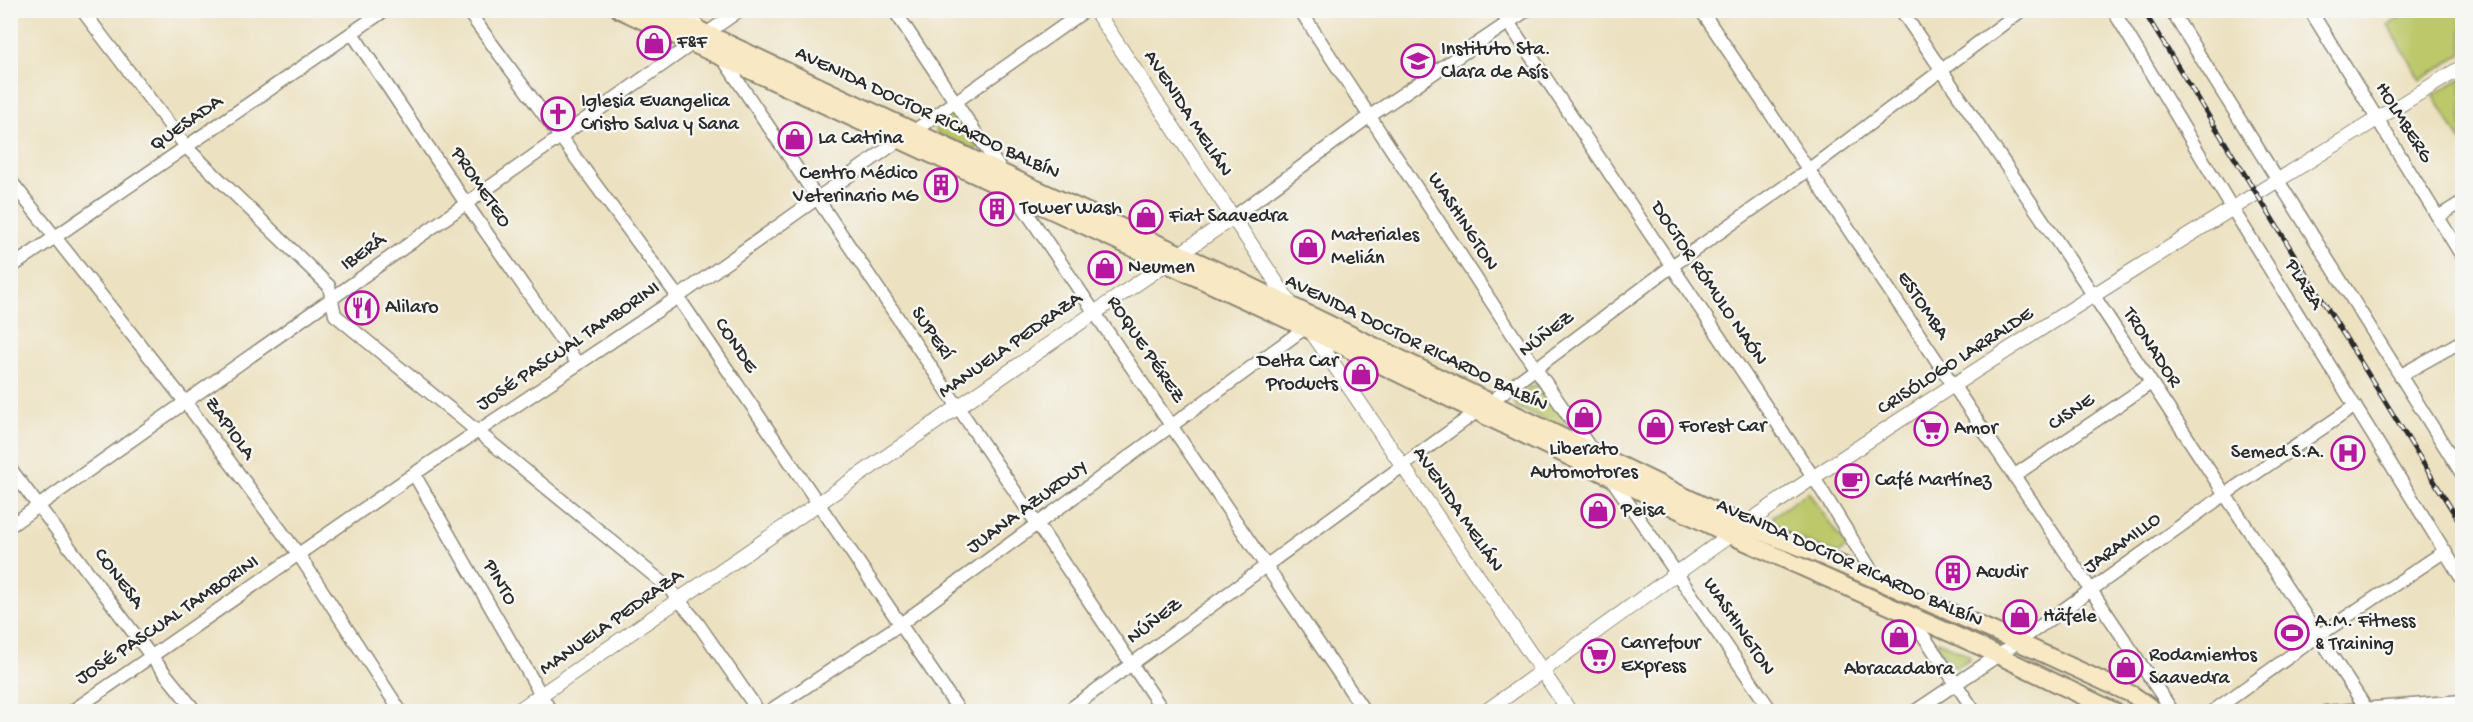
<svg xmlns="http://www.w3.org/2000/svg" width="2473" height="722" viewBox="0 0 2473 722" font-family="'Gochi Hand',sans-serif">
<rect width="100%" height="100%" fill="#f6f6f2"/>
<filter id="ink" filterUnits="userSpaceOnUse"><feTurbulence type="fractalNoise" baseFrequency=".0167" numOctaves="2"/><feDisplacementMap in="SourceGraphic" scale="12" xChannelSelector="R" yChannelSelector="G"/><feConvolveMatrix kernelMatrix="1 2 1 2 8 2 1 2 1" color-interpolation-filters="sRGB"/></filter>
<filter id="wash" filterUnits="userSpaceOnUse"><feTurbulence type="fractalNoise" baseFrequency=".008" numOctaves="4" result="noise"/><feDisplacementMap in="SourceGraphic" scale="24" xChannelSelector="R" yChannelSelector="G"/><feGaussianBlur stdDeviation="1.35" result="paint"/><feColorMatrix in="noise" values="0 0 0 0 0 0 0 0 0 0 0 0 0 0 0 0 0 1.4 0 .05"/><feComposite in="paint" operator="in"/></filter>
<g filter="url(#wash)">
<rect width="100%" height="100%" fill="#ece1c0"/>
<g fill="#bcc86a" stroke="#747a4a" stroke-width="1.5">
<path d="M2395,11h67v43l-41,26 -33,-55 11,-7z"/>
<path d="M2462,78v65l-29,-48z"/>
<path d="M952,113l6,1 21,32 -1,2 -4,2 -37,-17 -2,-5 2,-6z"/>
<path d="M1538,384l27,36v5l-4,2 -45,-20 -2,-7 4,-7z"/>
<path d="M1808,492l39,55 -9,7 -64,-26 -1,-12z"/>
<path d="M1938,641l31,14 1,4 -14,8 -4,-2 -15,-20z"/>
</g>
</g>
<g filter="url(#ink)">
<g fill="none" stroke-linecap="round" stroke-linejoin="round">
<defs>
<g id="minor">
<path d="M82,10l105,138 142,138 6,29 333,272 29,35 62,90"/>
<path d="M467,10l211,287 282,415"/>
<path d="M683,10l15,16"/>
<path d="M894,10l108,162"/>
<path d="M1300,10l215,328 78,114"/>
<path d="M1500,10l314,468 64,103"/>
<path d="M1701,10l472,702"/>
<path d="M1901,10l193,286 272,412"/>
<path d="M2113,10l119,198 230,371"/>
<path d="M2171,10l291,464"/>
<path d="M2310,10l152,246"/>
<path d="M352,33l115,172 111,159"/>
<path d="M723,59l441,653"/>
<path d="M10,180l176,223 113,152 102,157"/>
<path d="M1013,192l352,520"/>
<path d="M2438,217l24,-15"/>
<path d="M1232,218l138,-102 157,-106"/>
<path d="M10,268l375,-258"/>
<path d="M2401,375l61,-34"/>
<path d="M10,468l141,188 45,56"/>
<path d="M414,474l137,238"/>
<path d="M2015,475l136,-92"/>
<path d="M1611,478l161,234"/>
<path d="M10,526l730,-516"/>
<path d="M1910,616l65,96"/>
<path d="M71,712l343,-238 264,-177 220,-156 16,-10 172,-121"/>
<path d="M768,712l131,-87 406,-297"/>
<path d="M1066,712l469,-343 137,-103 136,-96 214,-160"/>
<path d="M1914,712l104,-70 206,-147 131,-89"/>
<path d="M2212,712l106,-76 127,-85"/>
<path d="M2325,712l137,-11"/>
</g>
<g id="tertiary">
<path d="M1095,10l197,296"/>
<path d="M1311,331l259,381"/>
<path d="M516,712l716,-494"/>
<path d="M1485,712c109,-78 215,-158 326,-233 213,-143 432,-278 651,-412"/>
</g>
<g id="secondary">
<path d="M620,10l685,318 425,207 249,111 137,66"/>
<path d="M657,10l373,176 202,91 512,248 64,25 210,92 115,53 24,17"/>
</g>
</defs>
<use href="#minor" stroke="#8c8676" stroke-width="15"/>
<use href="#tertiary" stroke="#8c8676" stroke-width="16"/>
<use href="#secondary" stroke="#8c8676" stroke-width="20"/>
<use href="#minor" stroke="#fff" stroke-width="12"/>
<use href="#tertiary" stroke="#fff" stroke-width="14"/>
<use href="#secondary" stroke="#f8e8c3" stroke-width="16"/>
<defs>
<path id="rail" d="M2143,10l319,516"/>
</defs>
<use href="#rail" stroke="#2b2b2b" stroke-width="5"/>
<use href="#rail" stroke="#f6f6f2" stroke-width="3" stroke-dasharray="9" stroke-linecap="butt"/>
</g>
</g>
<defs>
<symbol id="shop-ring" viewBox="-11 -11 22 22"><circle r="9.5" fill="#f6f6f2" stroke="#b5179e" stroke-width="1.5"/><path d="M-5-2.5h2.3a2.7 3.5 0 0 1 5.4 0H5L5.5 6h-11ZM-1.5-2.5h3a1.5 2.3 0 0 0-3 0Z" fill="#b5179e"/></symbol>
<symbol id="school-ring" viewBox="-11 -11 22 22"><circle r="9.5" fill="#f6f6f2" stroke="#b5179e" stroke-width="1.5"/><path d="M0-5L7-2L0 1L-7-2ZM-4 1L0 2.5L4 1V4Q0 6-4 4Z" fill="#b5179e"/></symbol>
<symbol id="church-ring" viewBox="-11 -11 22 22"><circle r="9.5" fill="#f6f6f2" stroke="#b5179e" stroke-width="1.5"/><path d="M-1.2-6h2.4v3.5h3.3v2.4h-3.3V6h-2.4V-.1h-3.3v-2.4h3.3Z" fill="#b5179e"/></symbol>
<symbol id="building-ring" viewBox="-11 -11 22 22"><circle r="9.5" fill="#f6f6f2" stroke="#b5179e" stroke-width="1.5"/><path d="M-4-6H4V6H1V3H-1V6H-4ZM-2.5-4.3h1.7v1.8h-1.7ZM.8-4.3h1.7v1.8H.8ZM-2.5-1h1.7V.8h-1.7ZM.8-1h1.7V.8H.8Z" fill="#b5179e"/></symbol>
<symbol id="restaurant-ring" viewBox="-11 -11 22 22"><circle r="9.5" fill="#f6f6f2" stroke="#b5179e" stroke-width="1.5"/><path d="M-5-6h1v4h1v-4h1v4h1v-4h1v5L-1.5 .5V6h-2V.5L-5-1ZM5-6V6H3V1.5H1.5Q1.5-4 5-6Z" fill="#b5179e"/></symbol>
<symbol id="supermarket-ring" viewBox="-11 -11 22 22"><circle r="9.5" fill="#f6f6f2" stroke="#b5179e" stroke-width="1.5"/><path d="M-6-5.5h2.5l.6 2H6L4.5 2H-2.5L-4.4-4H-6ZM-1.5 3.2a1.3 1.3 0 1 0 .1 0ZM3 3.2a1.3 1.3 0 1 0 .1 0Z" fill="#b5179e"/></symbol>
<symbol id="hospital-ring" viewBox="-11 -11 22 22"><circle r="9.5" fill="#f6f6f2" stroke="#b5179e" stroke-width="1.5"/><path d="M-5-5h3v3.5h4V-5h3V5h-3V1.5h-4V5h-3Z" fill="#b5179e"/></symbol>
<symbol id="cafe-ring" viewBox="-11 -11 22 22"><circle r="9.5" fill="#f6f6f2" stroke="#b5179e" stroke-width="1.5"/><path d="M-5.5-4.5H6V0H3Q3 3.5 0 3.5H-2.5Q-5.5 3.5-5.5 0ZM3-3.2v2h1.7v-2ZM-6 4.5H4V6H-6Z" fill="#b5179e"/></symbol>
<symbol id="stadium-ring" viewBox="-11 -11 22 22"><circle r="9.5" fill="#f6f6f2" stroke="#b5179e" stroke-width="1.5"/><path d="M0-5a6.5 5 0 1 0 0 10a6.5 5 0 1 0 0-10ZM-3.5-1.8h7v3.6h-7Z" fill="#b5179e"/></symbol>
</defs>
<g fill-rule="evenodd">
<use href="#shop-ring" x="635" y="24" width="38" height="38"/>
<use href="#school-ring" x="1399" y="42" width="38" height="38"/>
<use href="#church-ring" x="539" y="95" width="38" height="38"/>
<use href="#shop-ring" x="776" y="120" width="38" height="38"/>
<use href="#building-ring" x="922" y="166" width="38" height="38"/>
<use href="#building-ring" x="978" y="190" width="38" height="38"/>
<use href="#shop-ring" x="1127" y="198" width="38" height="38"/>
<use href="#shop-ring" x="1289" y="228" width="38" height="38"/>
<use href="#shop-ring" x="1086" y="249" width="38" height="38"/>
<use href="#restaurant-ring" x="343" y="289" width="38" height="38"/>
<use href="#shop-ring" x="1342" y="355" width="38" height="38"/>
<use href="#shop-ring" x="1565" y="398" width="38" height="38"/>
<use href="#shop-ring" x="1637" y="408" width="38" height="38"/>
<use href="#supermarket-ring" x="1912" y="410" width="38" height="38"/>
<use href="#hospital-ring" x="2329" y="434" width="38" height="38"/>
<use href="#cafe-ring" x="1833" y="462" width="38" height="38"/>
<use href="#shop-ring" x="1579" y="492" width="38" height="38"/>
<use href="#building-ring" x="1934" y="554" width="38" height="38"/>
<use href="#shop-ring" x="2001" y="598" width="38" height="38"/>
<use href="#stadium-ring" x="2273" y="614" width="38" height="38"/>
<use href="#shop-ring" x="1880" y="618" width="38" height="38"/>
<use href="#supermarket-ring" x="1579" y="637" width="38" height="38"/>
<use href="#shop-ring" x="2107" y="648" width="38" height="38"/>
</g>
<g text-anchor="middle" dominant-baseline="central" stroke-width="5" stroke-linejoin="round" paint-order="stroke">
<g font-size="20" fill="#2b2b2b" stroke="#f6f6f2" text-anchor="start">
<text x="677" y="43">F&amp;F</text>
<text x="1441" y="50">Instituto Sta.<tspan x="1441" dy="23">Clara de Asís</tspan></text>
<text x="581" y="102">Iglesia Evangelica<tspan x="581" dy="23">Cristo Salva y Sana</tspan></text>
<text x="818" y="139">La Catrina</text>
<text x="918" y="174" text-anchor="end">Centro Médico<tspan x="918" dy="23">Veterinario MG</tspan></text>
<text x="1020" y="209">Tower Wash</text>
<text x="1169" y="217">Fiat Saavedra</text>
<text x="1331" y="236">Materiales<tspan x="1331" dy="23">Melián</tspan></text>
<text x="1128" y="268">Neumen</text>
<text x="385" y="308">Alilaro</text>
<text x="1338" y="362" text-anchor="end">Delta Car<tspan x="1338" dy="23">Products</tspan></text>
<text x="1679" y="427">Forest Car</text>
<text x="1954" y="429">Amor</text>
<text x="1584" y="450" text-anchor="middle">Liberato<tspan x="1584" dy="23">Automotores</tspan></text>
<text x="2325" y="453" text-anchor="end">Semed S.A.</text>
<text x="1875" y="481">Café Martínez</text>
<text x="1621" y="511">Peisa</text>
<text x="1976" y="573">Acudir</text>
<text x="2043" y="617">Häfele</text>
<text x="2315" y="622">A.M. Fitness<tspan x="2315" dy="23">&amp; Training</tspan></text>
<text x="1621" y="644">Carrefour<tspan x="1621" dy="23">Express</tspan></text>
<text x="2149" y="656">Rodamientos<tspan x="2149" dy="23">Saavedra</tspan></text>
<text x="1899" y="670" text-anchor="middle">Abracadabra</text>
</g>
<g font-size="20" fill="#2b2b2b" stroke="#f6f6f2">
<text transform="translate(927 114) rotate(25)">AVENIDA DOCTOR RICARDO BALBÍN</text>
<text transform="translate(1187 114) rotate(57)">AVENIDA MELIÁN</text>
<text transform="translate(2403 123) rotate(58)">HOLMBERG</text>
<text transform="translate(187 124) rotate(-35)">QUESADA</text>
<text transform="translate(480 188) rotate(56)">PROMETEO</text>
<text transform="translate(1462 222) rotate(57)">WASHINGTON</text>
<text transform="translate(364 253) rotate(-35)">IBERÁ</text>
<text transform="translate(1708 284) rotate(56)">DOCTOR RÓMULO NAÓN</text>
<text transform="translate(2303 285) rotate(58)">PLAZA</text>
<text transform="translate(1922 306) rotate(56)">ESTOMBA</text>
<text transform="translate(931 334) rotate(56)">SUPERÍ</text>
<text transform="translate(1547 335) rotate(-37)">NÚÑEZ</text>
<text transform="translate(1416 344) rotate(26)">AVENIDA DOCTOR RICARDO BALBÍN</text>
<text transform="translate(735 346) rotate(56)">CONDE</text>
<text transform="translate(1011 346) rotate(-35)">MANUELA PEDRAZA</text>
<text transform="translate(569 347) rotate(-34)">JOSÉ PASCUAL TAMBORINI</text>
<text transform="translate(2151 348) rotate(57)">TRONADOR</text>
<text transform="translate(1145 350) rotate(56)">ROQUE PÉREZ</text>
<text transform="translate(1956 362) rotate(-33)">CRISÓLOGO LARRALDE</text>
<text transform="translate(2072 413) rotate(-34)">CISNE</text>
<text transform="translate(229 429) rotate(54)">ZAPIOLA</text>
<text transform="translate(1028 508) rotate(-36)">JUANA AZURDUY</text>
<text transform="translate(1457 510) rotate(56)">AVENIDA MELIÁN</text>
<text transform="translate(2123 544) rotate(-36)">JARAMILLO</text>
<text transform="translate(1849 564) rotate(24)">AVENIDA DOCTOR RICARDO BALBÍN</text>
<text transform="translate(118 579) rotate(53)">CONESA</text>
<text transform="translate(499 583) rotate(60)">PINTO</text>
<text transform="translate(168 621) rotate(-34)">JOSÉ PASCUAL TAMBORINI</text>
<text transform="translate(1155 622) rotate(-37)">NÚÑEZ</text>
<text transform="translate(612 623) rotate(-35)">MANUELA PEDRAZA</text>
<text transform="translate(1738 627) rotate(56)">WASHINGTON</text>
</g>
</g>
<rect width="2473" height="722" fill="none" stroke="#f6f6f2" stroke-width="36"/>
</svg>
